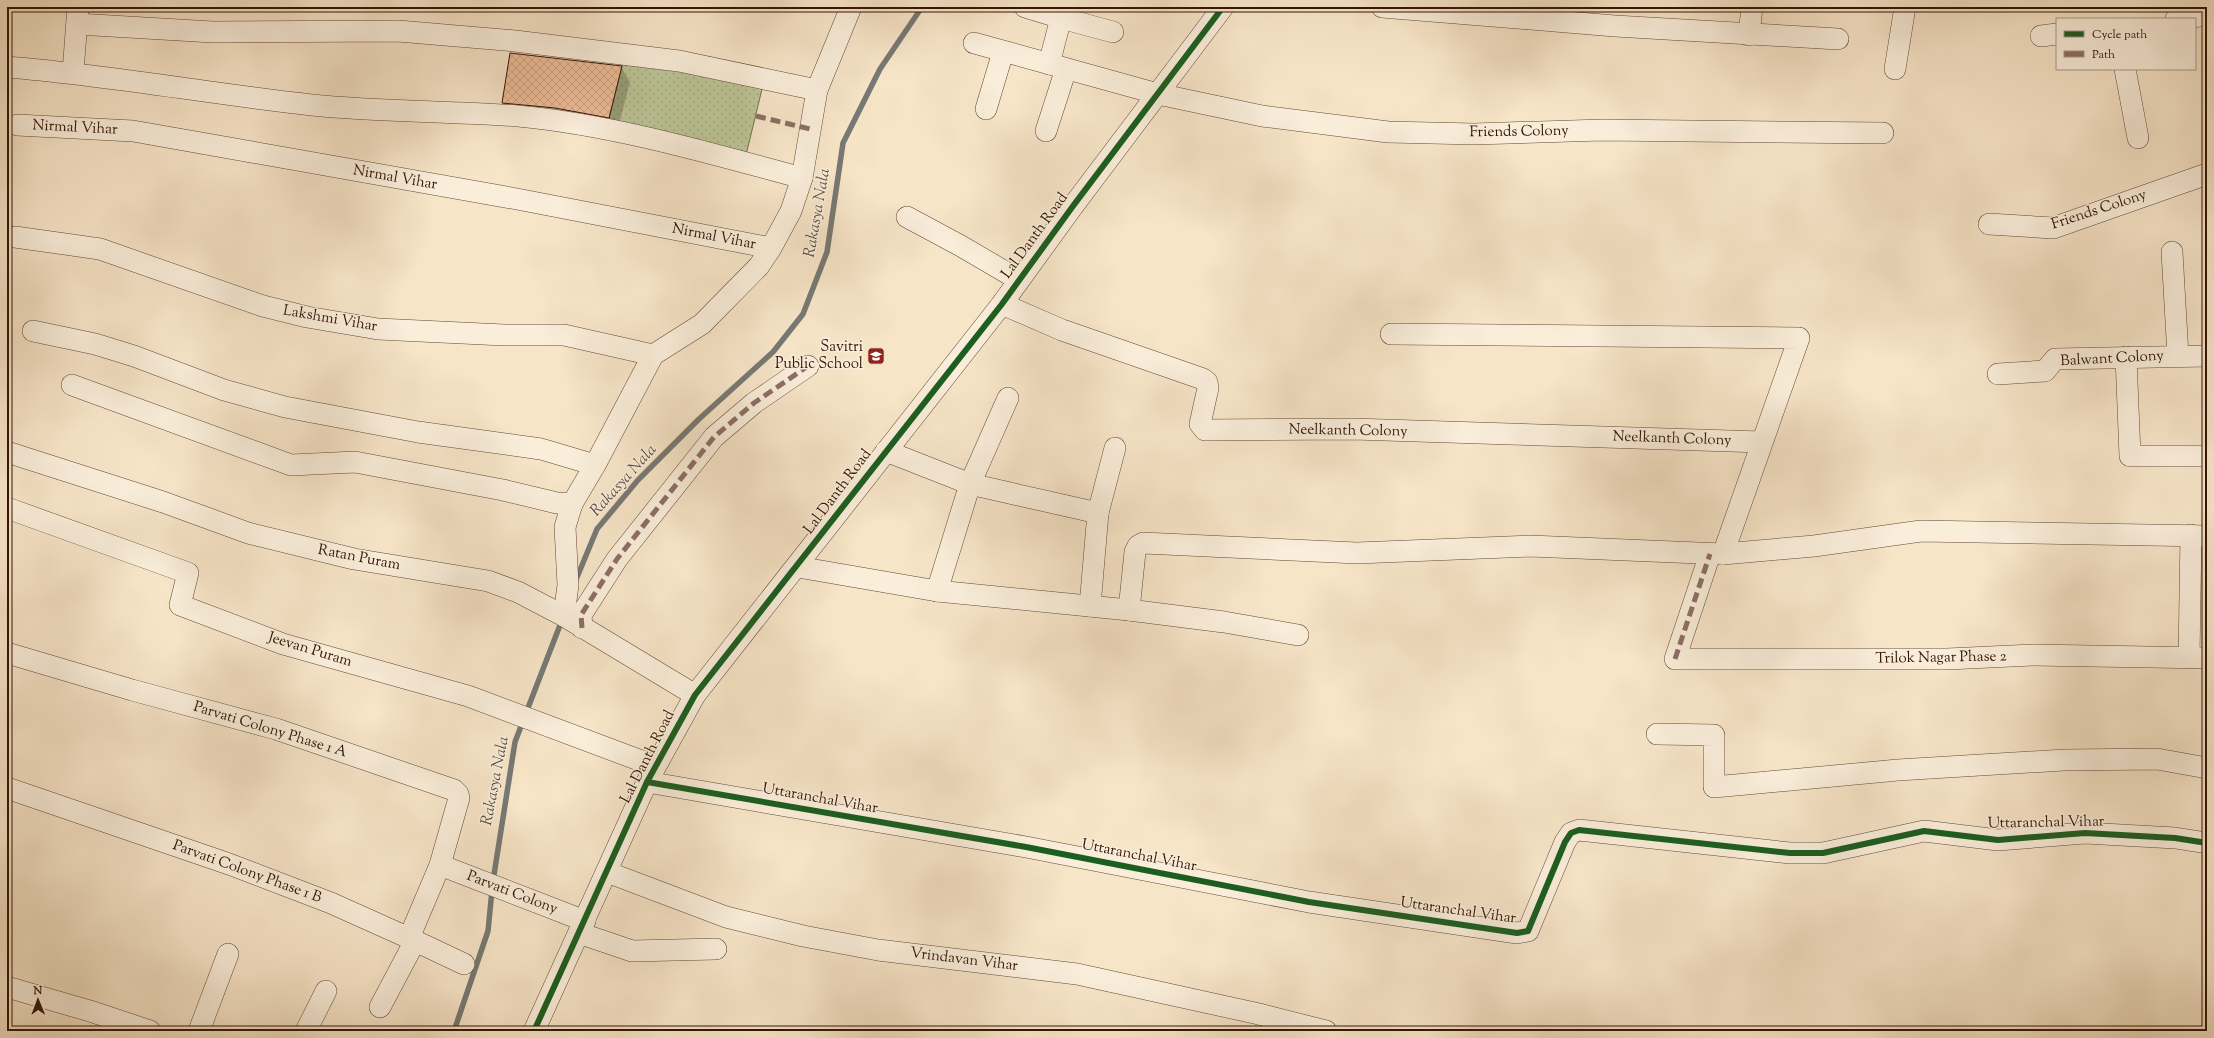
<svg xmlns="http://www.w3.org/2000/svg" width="2214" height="1038" viewBox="0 0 2214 1038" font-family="'Sorts Mill Goudy',serif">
<defs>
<pattern id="grass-dots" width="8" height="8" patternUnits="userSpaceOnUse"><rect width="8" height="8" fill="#bcc597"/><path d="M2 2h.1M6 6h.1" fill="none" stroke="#a2a880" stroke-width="1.8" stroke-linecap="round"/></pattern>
<pattern id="building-cross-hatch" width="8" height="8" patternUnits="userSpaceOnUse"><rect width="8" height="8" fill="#edbc98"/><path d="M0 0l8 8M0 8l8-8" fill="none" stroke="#cca181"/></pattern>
</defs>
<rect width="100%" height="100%" fill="#f7e5c8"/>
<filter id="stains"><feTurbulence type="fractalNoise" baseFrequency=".005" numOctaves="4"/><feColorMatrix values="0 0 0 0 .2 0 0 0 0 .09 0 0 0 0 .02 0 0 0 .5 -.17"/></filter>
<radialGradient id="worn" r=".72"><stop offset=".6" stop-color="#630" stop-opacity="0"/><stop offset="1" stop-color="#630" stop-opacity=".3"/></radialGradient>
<path fill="url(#grass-dots)" stroke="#786c4e" d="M623,61l140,24 -17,70 -138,-32z"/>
<path fill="#0003" d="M621,67l9,15 -13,50 -106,-14 -8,-15z"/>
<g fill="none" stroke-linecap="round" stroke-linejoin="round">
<g stroke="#777975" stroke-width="5.5">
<path d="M575,582l22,-53 41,-49 61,-61 74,-67 30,-38 24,-62 16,-109 37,-74 42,-62"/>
<path d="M526,713l36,-93"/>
<path d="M493,881l22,-139 8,-21"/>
<path d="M454,1031l34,-100 4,-41"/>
</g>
</g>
<path fill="url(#building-cross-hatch)" stroke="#331404" d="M510,53l112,13 -13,52 -54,-10 -53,-5z"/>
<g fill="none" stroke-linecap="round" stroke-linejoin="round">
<defs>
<g id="minor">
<path d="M1025,7l36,11"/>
<path d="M1382,7l233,19 223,13"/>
<path d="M2176,19l31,-4"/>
<path d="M77,24l136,8 185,-1 117,10 164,20 138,29"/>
<path d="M1749,35l3,-28"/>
<path d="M2041,36l16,-2"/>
<path d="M974,43l184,51 104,22 126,16 86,2 128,-4 281,3"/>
<path d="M1049,64l12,-46 52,14"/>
<path d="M7,67c102,8 203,27 305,38 68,7 137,6 206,11 96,9 191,37 284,62"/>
<path d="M1895,69l10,-62"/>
<path d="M2125,69l13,69"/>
<path d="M73,72l5,-65"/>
<path d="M986,109l17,-57"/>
<path d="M17,125l116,6 384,68 254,49"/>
<path d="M1046,131l20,-62"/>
<path d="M907,217l54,29 58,34"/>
<path d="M1989,224l64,4 154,-54"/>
<path d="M15,237l85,12 163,57 44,11 71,12 126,6h60l89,20"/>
<path d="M2172,252l6,104"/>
<path d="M1002,304l60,26 141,49 4,3 1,6 -8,36 5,6 148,-1 409,13"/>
<path d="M33,331l62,13 39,12 90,34 61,17 133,25 123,17 54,16"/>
<path d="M1391,334l408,4 -76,216"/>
<path d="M2126,357l4,99h77"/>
<path d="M1998,374l47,-3 10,-12 152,-3"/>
<path d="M72,385l219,80 64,-3 148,28 54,13 15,1"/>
<path d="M886,451l84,33 128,29 -8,93"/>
<path d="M7,452l156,50 85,31 106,26 134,22 30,11 46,24 131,79"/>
<path d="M7,508l181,65 -8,32 103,39 185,52 187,70"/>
<path d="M1098,513l17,-65"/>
<path d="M1710,554l-35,105h272l86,-4 174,3"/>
<path d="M798,567l139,24 192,19 95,12 74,13"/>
<path d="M937,591l33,-107 38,-86"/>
<path d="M1129,610l6,-58 3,-6 5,-3 214,10 173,-7 193,8 91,-8 107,-15 286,5"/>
<path d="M564,616l4,-31 -3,-58 7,-23 23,-39 58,-110 49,-31 57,-58 12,-18 20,-37 11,-33 15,-88 34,-83"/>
<path d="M582,628l-1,-13 36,-56 97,-122 40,-34 54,-37"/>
<path d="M7,653l125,37 144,39 178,61 4,4 1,4 -19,67 -31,73 -78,-35 -102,-39 -222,-76"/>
<path d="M2189,657l2,-122"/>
<path d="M1657,734l57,1v52l184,-17 166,-10 93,-1 50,9"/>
<path d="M647,782l379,65 283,55 208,31 11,-2 37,-89 6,-9 8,-3 211,23h33l101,-22 74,9 87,-7 90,5 32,5"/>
<path d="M440,865l145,56"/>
<path d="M607,872l119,45 77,19 75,14 199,24 182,40 67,17"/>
<path d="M579,933l53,18 84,-2"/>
<path d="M409,938l55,26"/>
<path d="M7,987l83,24 60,20"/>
<path d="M380,1007l35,-66"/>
<path d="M199,1031l29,-77"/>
<path d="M306,1031l20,-40"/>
<path d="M534,1031l113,-249 48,-87 307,-391 71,-98 150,-199"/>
</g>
</defs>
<use href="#minor" stroke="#644835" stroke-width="22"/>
<use href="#minor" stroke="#faeedb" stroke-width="21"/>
<g stroke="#8d6e63" stroke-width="5" stroke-dasharray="10 5" stroke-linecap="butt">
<path d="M756,116l54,13"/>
<path d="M582,628l-1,-13 36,-56 97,-122 40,-34 54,-37"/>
<path d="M1675,659l35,-105"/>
</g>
<defs>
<g id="cycleway">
<path d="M647,782l379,65 283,55 208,31 11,-2 37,-89 6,-9 8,-3 211,23h33l101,-22 74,9 87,-7 90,5 32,5"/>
<path d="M534,1031l113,-249 48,-87 307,-391 71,-98 150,-199"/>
</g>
</defs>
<use href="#cycleway" stroke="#faeedb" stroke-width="8"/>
<use href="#cycleway" stroke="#1b5e20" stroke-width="6"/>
</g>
<defs>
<symbol id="school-square" viewBox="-11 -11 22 22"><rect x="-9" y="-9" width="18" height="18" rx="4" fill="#8f2418" stroke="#faeedb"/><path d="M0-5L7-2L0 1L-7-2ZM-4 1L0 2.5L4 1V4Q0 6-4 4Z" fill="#fff"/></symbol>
</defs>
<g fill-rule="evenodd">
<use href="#school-square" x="866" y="346" width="20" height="20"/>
</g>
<g text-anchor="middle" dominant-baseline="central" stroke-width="3" stroke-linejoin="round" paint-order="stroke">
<g font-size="15" fill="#331404" stroke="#faeedb">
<text transform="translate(75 128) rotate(3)">Nirmal Vihar</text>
<text transform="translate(1519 132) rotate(-1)">Friends Colony</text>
<text transform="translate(395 178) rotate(10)">Nirmal Vihar</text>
<text transform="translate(2099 210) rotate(-18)">Friends Colony</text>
<text transform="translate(1035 236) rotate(-54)">Lal Danth Road</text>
<text transform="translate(714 237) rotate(11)">Nirmal Vihar</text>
<text transform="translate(330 319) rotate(10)">Lakshmi Vihar</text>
<text transform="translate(2112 359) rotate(-3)">Balwant Colony</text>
<text transform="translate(1348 431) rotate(1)">Neelkanth Colony</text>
<text transform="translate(1672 439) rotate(2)">Neelkanth Colony</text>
<text transform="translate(838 492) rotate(-53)">Lal Danth Road</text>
<text transform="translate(359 558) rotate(11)">Ratan Puram</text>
<text transform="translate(310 650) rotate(17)">Jeevan Puram</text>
<text transform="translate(1941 658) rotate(-1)">Trilok Nagar Phase 2</text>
<text transform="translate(270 730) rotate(17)">Parvati Colony Phase 1 A</text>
<text transform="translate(648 757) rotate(-63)">Lal Danth Road</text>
<text transform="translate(820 799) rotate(10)">Uttaranchal Vihar</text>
<text transform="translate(2046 823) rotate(-1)">Uttaranchal Vihar</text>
<text transform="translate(1139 856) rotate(11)">Uttaranchal Vihar</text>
<text transform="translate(247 872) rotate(20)">Parvati Colony Phase 1 B</text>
<text transform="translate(512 893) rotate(21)">Parvati Colony</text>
<text transform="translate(1458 911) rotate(8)">Uttaranchal Vihar</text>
<text transform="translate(964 960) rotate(7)">Vrindavan Vihar</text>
</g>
<g font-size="15" fill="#331404" stroke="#faeedb" text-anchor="end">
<text x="863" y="347">Savitri<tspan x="863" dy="17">Public School</tspan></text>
</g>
<g font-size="16" font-style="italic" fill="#5b4f46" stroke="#faeedb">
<text transform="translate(818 213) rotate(-80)">Rakasya Nala</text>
<text transform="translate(624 481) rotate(-48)">Rakasya Nala</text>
<text transform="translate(496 781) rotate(-79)">Rakasya Nala</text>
</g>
</g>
<rect width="2214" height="1038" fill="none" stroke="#f7e5c8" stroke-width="24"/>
<rect x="8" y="8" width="2198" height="1022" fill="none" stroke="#331404" stroke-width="2"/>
<rect x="12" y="12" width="2190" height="1014" fill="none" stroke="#331404"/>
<rect x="2056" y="18" width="140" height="52" fill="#faeedb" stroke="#aa9785"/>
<rect x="2064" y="31" width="20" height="6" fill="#1b5e20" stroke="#aa9785"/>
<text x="2092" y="38" font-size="12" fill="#331404">Cycle path</text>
<rect x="2064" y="51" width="20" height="6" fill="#8d6e63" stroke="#aa9785"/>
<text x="2092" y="58" font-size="12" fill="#331404">Path</text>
<g transform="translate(38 1000) rotate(359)" stroke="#faeedb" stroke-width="3" paint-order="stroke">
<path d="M0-3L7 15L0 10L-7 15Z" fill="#331404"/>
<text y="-6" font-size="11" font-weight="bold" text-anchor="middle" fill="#331404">N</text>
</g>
<rect width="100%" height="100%" filter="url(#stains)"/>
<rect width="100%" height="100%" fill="url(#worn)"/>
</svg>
